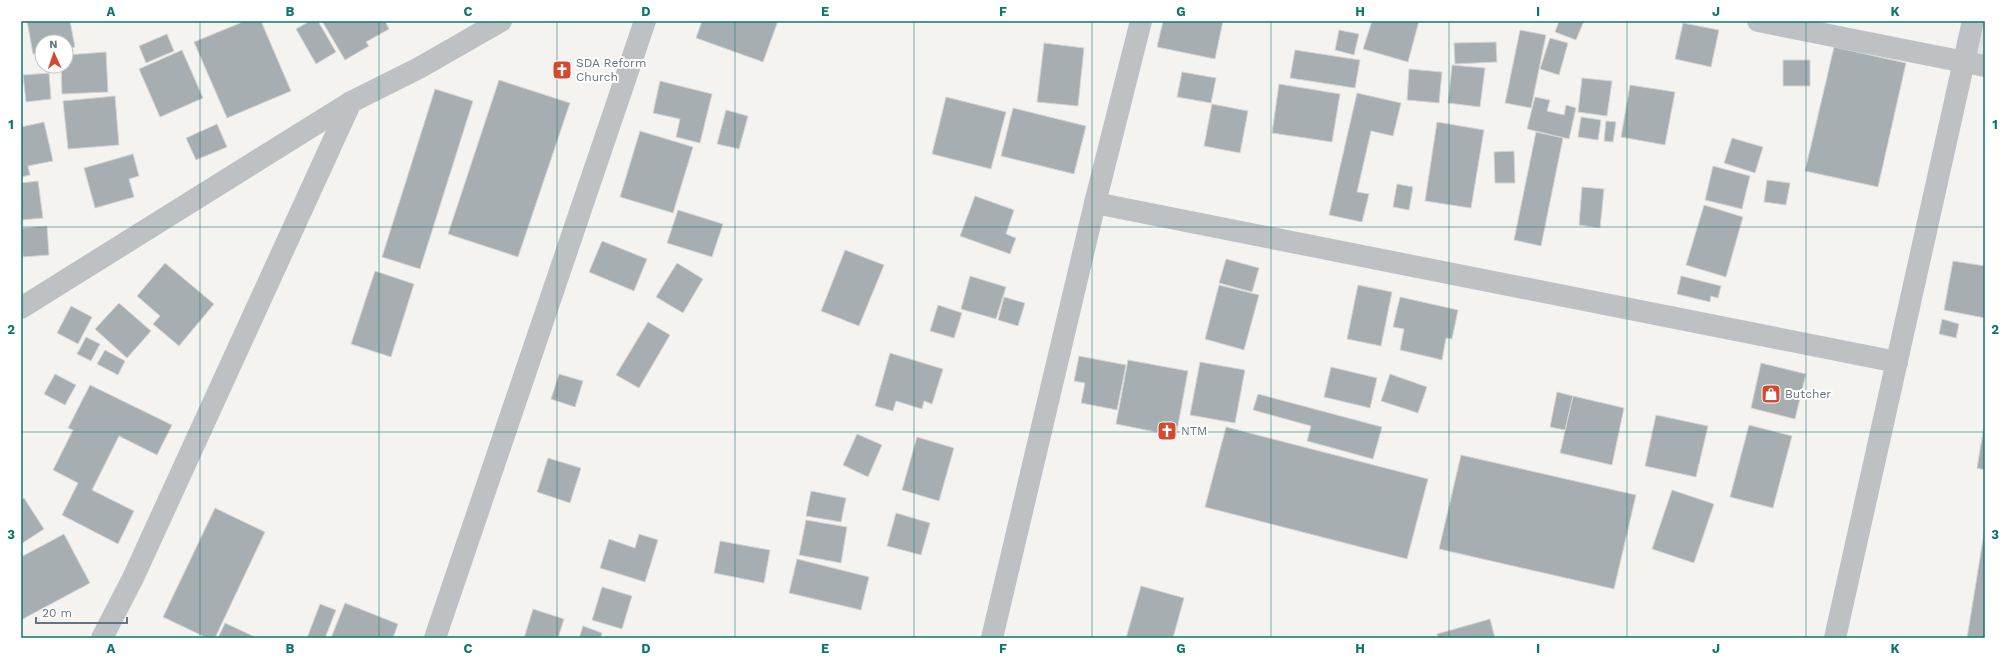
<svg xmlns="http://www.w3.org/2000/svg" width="2006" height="659" viewBox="0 0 2006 659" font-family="'Work Sans',sans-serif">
<rect width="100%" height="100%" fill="#f4f3f0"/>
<path fill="#e4e5e3" d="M1973,21h12v45l-22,-5z"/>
<g fill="#a7aeb2" stroke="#d5d5d3">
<path d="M27,21h43l5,26 -9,2v-7h-24v11l-9,1z"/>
<path d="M245,21h16l30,70 -64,27 -33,-76z"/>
<path d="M310,21h8l18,31 -20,12 -20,-35z"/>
<path d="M322,21h63l4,8 -23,13 3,4 -24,14z"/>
<path d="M702,21h76l-15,41 -67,-24z"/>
<path d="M1163,21h60l-8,38 -58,-12z"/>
<path d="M1372,21h47l-11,41 -45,-13z"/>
<path d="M1559,21h25l-8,19 -21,-8z"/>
<path d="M1683,23l36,7 -8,37 -36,-8z"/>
<path d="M1339,30l20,4 -5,21 -19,-5z"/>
<path d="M1520,30l26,5 -15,73 -26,-5z"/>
<path d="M167,34l7,17 -28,12 -7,-17z"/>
<path d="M1550,38l18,5 -9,32 -19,-6z"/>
<path d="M1496,42l1,20 -42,2 -1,-21z"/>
<path d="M1044,43l40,5 -6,58 -41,-4z"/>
<path d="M1834,47l72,16 -28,124 -73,-16z"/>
<path d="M182,50l21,48 -43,19 -21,-48z"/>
<path d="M1295,50l65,10 -5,28 -65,-10z"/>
<path d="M106,52l2,40 -46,2 -1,-28h5v-11z"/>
<rect x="1783" y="60" width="27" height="26"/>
<path d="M1452,65l33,3 -5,39 -32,-4z"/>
<path d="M1409,69l33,3 -3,31 -32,-3z"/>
<path d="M1182,72l34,6 -5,25 -34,-6z"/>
<path d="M49,73l2,26 -25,3 -3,-27z"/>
<path d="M1582,78l30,3 -5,35 -29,-4z"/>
<path d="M499,80l71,23 -52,154 -70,-23z"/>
<path d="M660,81l52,13 -12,49 -24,-6 4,-18 -27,-6z"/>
<path d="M1279,84l61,10 -8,48 -60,-9z"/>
<path d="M1630,85l45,7 -10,53 -44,-8z"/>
<path d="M435,89l38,12 -53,168 -38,-12z"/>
<path d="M1357,93l44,10 -8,33 -22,-5 -14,61 12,2 -7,28 -33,-7z"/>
<path d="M115,96l4,49 -51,4 -5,-48z"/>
<path d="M946,97l60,15 -15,57 -59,-15z"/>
<path d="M1535,97l15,3 -3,11 17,4 2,-10 10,3 -7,31 -42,-10z"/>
<path d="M1212,104l36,7 -8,42 -36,-7z"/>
<path d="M1013,108l73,18 -12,48 -73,-18z"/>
<path d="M726,110l22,6 -9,33 -22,-5z"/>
<path d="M1581,117l20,3 -3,20 -20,-3z"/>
<path d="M1606,121l10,1 -3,20 -9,-1z"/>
<path d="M44,122l9,39 -25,5 2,9 -9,2v-50z"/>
<path d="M1437,122l47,8 -13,78 -46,-7z"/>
<path d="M217,124l10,23 -31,13 -10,-22z"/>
<path d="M640,131l53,16 -20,66 -53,-16z"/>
<path d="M1536,132l27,6 -22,108 -27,-6z"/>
<path d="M1732,138l31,9 -8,26 -31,-10z"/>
<path d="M1514,151l1,32h-20l-1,-31z"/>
<path d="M133,154l6,22 -10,3 5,18 -39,11 -11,-40z"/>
<path d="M1713,166l37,10 -8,33 -37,-9z"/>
<path d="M1767,180l23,3 -4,22 -22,-3z"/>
<path d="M38,181l5,37 -21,2 -1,-37z"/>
<path d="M1397,184l16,3 -4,23 -16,-3z"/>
<path d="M1582,187l22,2 -4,39 -21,-3z"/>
<path d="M975,196l39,14 -8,24 10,4 -6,16 -50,-18z"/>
<path d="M1704,205l39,12 -17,60 -40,-12z"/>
<path d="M678,210l45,14 -11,33 -45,-14z"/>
<path d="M47,226l2,29 -26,2 -2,-29z"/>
<path d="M602,241l45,18 -13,32 -45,-19z"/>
<path d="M845,250l39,15 -25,61 -38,-15z"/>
<path d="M1226,259l33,9 -7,24 -33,-9z"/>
<path d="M1953,261l32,5v52l-41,-8z"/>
<path d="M165,263l49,41 -35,42 -26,-22 7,-8 -23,-20z"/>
<path d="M677,263l26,16 -20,34 -27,-16z"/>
<path d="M375,271l39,13 -23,73 -40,-13z"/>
<path d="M970,276l36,11 -10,32 -35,-10z"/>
<path d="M1681,276l40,10 -3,12 -7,-2 -1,6 -33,-8z"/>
<path d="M1219,285l40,10 -15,55 -39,-11z"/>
<path d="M1358,285l34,7 -11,54 -34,-7z"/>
<path d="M1004,297l21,6 -7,23 -20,-6z"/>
<path d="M1400,297l58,13 -6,29 -6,-1 -4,22 -42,-10 4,-21 -11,-2z"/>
<path d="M119,303l32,28 -24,27 -32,-29z"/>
<path d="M938,305l24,8 -8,25 -24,-7z"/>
<path d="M71,306l21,11 -14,27 -21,-11z"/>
<path d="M1942,319l17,5 -3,14 -17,-4z"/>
<path d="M648,322l22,13 -31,53 -23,-13z"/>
<path d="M86,337l14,7 -9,17 -14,-7z"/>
<path d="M105,350l20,11 -7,14 -21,-11z"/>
<path d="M890,353l53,16 -11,35 -8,-3 -2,8 -26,-8 -3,10 -18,-5z"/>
<path d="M1079,356l47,9 -9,45 -36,-7 4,-20 -11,-2z"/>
<path d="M1128,360l60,11 -12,65 -60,-12z"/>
<path d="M1200,362l45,8 -10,53 -45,-8z"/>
<path d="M1761,363l45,11 -11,45 -44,-11z"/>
<path d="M1331,367l46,11 -7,30 -46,-11z"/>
<path d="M55,374l21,11 -11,20 -21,-11z"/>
<path d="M559,374l24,7 -8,26 -24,-8z"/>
<path d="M1390,374l37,13 -9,26 -37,-12z"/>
<path d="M90,385l82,40 -15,30 -38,-19 -27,54 42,21 -16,33 -56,-29 16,-32 -25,-13 20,-40 -5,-2z"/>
<path d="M1557,392l16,4 -8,34 -15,-3z"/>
<path d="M1258,394l124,33 -9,32 -66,-18 4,-15 -58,-16z"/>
<path d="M1573,396l51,12 -12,57 -52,-12z"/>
<path d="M1656,415l52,11 -12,51 -51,-11z"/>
<path d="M1985,420v50l-8,-2z"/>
<path d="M1749,425l43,11 -19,72 -43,-11z"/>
<path d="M1226,427l202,52 -21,80 -202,-52z"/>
<path d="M857,434l25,11 -14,32 -25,-12z"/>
<path d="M917,437l37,11 -15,53 -37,-11z"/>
<path d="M1461,455l175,40 -22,94 -175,-40z"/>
<path d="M548,458l33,10 -11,35 -33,-11z"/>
<path d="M1672,490l42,14 -20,59 -42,-14z"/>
<path d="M811,491l35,7 -5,24 -35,-6z"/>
<path d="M24,498l20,31 -23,15v-44z"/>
<path d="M215,508l50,24 -50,106h-8l-44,-21z"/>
<path d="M896,513l34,10 -9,32 -34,-9z"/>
<path d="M806,520l41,7 -6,36 -42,-8z"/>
<path d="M1985,527v111h-18z"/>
<path d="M64,534l26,49 -69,37v-63z"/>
<path d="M639,534l19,6 -13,42 -45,-14 9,-29 26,9z"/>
<path d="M720,541l50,9 -6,33 -50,-10z"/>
<path d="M797,559l72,18 -8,33 -72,-17z"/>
<path d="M1141,586l43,12 -11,40h-47z"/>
<path d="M602,587l30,9 -10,33 -30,-9z"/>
<path d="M345,603l53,21 -5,14h-62z"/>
<path d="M320,604l16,6 -11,28h-18z"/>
<path d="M533,609l31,10 -6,19h-34z"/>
<path d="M1490,619l5,19h-57l-1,-4z"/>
<path d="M225,623l30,14 -37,1z"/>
<path d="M583,626l19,7 -1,5h-22z"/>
</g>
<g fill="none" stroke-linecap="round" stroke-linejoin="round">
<g stroke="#bdc1c4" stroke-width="22">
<path d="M1141,21l-46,182 802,159"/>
<path d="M1758,21l227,45"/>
<path d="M21,308l330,-206 68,-34 82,-47"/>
<path d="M102,638l31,-60 218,-476"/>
<path d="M435,638l210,-617"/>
<path d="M992,638l103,-435"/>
<path d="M1835,638l138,-617"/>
</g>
</g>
<path fill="none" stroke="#0f766e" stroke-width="1" stroke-opacity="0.55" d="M200,21v617M379,21v617M557,21v617M735,21v617M914,21v617M1092,21v617M1271,21v617M1449,21v617M1627,21v617M1806,21v617M21,227h1964M21,432h1964"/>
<defs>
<symbol id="church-square" viewBox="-11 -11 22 22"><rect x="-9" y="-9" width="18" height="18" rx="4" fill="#d44a30" stroke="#fff"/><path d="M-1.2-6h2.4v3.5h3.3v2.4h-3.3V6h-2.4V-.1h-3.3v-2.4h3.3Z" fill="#fff"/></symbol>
<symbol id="shop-square" viewBox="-11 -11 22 22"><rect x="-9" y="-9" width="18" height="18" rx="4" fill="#d44a30" stroke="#fff"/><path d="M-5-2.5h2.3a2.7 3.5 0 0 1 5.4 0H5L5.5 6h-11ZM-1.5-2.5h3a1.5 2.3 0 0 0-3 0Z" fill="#fff"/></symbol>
</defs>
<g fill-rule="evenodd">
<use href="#church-square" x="551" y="59" width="22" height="22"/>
<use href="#shop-square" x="1760" y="383" width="22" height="22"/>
<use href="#church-square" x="1156" y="420" width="22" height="22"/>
</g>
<g text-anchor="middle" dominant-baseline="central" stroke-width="4" stroke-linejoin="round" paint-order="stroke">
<g font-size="12" fill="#65757e" stroke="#fff" text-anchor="start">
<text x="576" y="63">SDA Reform<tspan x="576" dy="14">Church</tspan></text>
<text x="1785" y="394">Butcher</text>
<text x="1181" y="431">NTM</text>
</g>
</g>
<rect width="2006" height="659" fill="none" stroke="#ffffff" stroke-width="44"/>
<g transform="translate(54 54) rotate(357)"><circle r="19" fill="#ffffff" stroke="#c1c8cb"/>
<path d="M0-3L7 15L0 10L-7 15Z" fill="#d44a30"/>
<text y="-6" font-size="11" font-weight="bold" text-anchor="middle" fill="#65757e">N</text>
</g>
<path d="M36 617v6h91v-6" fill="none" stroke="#65757e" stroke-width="2"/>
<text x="42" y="617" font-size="12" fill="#65757e" stroke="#ffffff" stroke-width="3" paint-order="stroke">20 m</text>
<rect x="22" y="22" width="1962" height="615" fill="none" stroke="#0f766e" stroke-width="1.5"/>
<g font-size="13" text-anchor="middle" font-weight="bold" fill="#0f766e">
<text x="111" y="16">A</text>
<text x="290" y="16">B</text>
<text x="468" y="16">C</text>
<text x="646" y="16">D</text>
<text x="825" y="16">E</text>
<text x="1003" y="16">F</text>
<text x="1181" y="16">G</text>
<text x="1360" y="16">H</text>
<text x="1538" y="16">I</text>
<text x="1716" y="16">J</text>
<text x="1895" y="16">K</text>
<text x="11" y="129">1</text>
<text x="1995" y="129">1</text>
<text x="11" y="334">2</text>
<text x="1995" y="334">2</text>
<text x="11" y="539">3</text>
<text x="1995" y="539">3</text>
<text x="111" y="653">A</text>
<text x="290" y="653">B</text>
<text x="468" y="653">C</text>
<text x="646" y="653">D</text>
<text x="825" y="653">E</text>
<text x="1003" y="653">F</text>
<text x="1181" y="653">G</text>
<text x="1360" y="653">H</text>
<text x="1538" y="653">I</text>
<text x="1716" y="653">J</text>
<text x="1895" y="653">K</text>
</g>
</svg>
